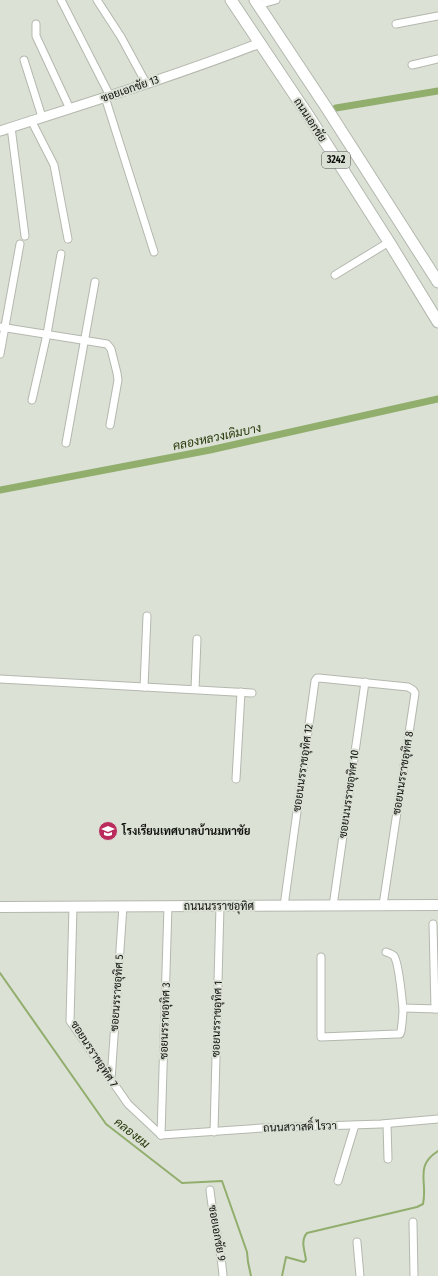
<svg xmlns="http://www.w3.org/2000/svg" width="438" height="1276" viewBox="0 0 438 1276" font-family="'Fira Sans Condensed',Sarabun,sans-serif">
<rect width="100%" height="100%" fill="#dce1d6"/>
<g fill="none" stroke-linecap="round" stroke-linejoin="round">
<g stroke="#91ae6d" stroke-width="2">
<path d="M0,973l106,151 76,59 40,-2 25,71 1,10 3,14"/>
<path d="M282,1276l4,-19 18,5 2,-2c-1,-9 -6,-19 1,-27l110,-26 6,-3c5,-22 -9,-38 15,-53"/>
</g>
<g stroke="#91ae6d" stroke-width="7">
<path d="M336,108l102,-17"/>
<path d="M0,490l210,-40 228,-51"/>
</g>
<defs>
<g id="minor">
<path d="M61,0l49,96"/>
<path d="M97,0l24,37 25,46"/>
<path d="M258,5l18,-5"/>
<path d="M36,24v12l34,73"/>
<path d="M396,24l42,-8"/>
<path d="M24,60l18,57"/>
<path d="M412,65l26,-6"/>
<path d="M105,97l49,155"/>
<path d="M31,120l23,45 14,74"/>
<path d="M11,127l14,109"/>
<path d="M335,275l54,-33"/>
<path d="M0,327l107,17 4,5 6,24 1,7 -8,45"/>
<path d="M0,354l20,-110"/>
<path d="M32,400l15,-66 14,-80"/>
<path d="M66,443l29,-161"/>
<path d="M0,679l252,14"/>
<path d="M144,687l3,-71"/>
<path d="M195,689l2,-50"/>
<path d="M236,779l5,-87"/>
<path d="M73,906l-3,115 58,83 33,31"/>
<path d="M284,906l31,-225 2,-3h2l89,9 5,3 2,3 -32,212"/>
<path d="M333,906l32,-224"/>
<path d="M433,924l2,85"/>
<path d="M321,957v80l76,-3h3l1,-3c1,-7 2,-15 2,-22 -1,-10 -4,-46 -9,-53 -2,-2 -5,-3 -8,-4"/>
<path d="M403,1008l35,1"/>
<path d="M111,1080l12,-174"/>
<path d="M387,1124l1,35"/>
<path d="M214,1132l6,-226"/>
<path d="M161,1135l101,-7 119,-4 57,-5"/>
<path d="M161,1135l7,-229"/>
<path d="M338,1181l17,-56"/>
<path d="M210,1190c3,29 11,57 13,86"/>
<path d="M413,1222l1,54"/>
<path d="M357,1242l3,34"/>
</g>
<path id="tertiary" d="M0,131c87,-28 175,-55 260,-88"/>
<path id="secondary" d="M0,907l438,-2"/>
<g id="primary">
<path d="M231,0l77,115 81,127 49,80"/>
<path d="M255,0l71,107 112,175"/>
</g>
</defs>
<use href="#minor" stroke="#b3b8ae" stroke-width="9"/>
<use href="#tertiary" stroke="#b3b8ae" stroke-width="11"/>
<use href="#secondary" stroke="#b3b8ae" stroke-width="12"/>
<use href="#primary" stroke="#b3b8ae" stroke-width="13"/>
<use href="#minor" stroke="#fff" stroke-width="7"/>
<use href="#tertiary" stroke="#fff" stroke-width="9"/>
<use href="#secondary" stroke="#fff" stroke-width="10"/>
<use href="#primary" stroke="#fff" stroke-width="11"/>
</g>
<defs>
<symbol id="school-disc" viewBox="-11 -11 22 22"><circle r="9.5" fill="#ba2c5b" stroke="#dce1d6"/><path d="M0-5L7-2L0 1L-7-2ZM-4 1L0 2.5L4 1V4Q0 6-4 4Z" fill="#fff"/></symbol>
</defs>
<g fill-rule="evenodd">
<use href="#school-disc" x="97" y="820" width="22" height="22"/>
</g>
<g text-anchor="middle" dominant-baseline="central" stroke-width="4" stroke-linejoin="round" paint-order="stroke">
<rect fill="#dce1d6" stroke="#4c4f49" stroke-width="1" x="322" y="152" width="28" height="16" rx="3"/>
<g font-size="10" font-weight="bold" fill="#0e100c">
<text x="336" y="160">3242</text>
</g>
<g font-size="11" fill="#0e100c" stroke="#dce1d6">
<text transform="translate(130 89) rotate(-19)">ซอยเอกชัย 13</text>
<text transform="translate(310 120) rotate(57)">ถนนเอกชัย</text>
<text transform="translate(303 768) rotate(-82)">ซอยนนรราชอุทิศ 12</text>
<text transform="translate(403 773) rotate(-81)">ซอยนนรราชอุทิศ 8</text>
<text transform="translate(349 794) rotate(-82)">ซอยนนรราชอุทิศ 10</text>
<text x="219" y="906">ถนนนรราชอุทิศ</text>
<text transform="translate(117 993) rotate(-86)">ซอยนรราชอุทิศ 5</text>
<text transform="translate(217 1019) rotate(-88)">ซอยนรราชอุทิศ 1</text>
<text transform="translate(165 1021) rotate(-88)">ซอยนรราชอุทิศ 3</text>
<text transform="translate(94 1054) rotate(57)">ซอยนรราชอุทิศ 7</text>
<text transform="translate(300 1127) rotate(-2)">ถนนสวาสดิ์ ไรวา</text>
<text transform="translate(217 1233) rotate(80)">ซอยเอกชัย 9</text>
</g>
<g font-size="11" font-weight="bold" fill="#0e100c" stroke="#dce1d6" text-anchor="start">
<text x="122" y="831">โรงเรียนเทศบาลบ้านมหาชัย</text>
</g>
<g font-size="12" font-style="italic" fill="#263807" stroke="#dce1d6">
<text transform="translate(217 437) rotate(-12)">คลองหลวงเดิมบาง</text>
<text transform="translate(132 1133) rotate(38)">คลองยม</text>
</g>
</g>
</svg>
